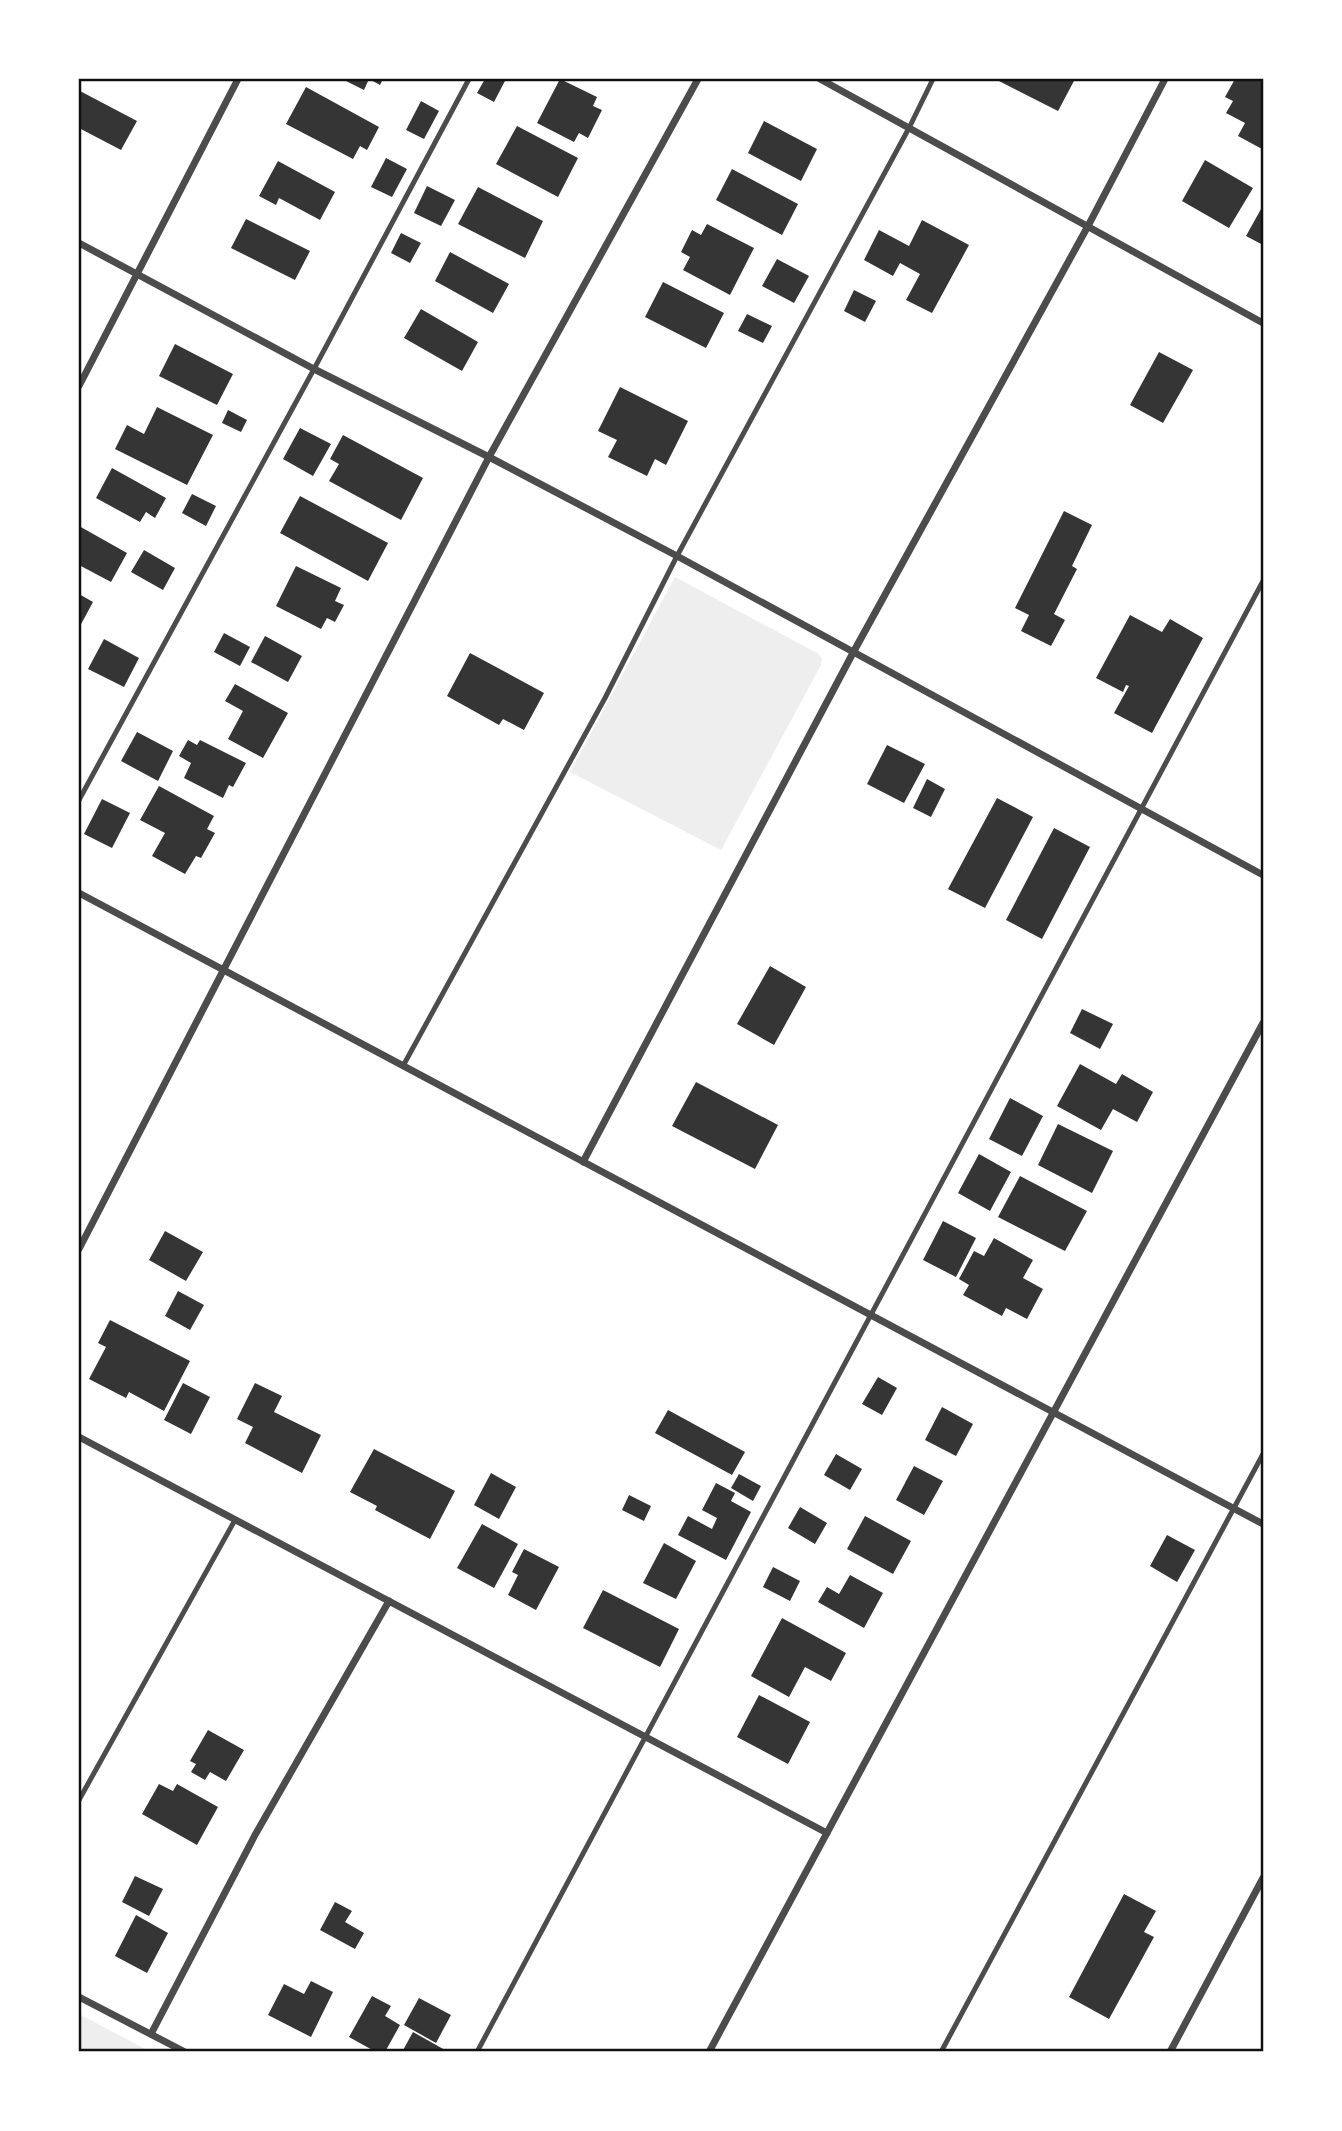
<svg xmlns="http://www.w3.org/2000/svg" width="1342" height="2131" viewBox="0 0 1342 2131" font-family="Rubik,sans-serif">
<rect width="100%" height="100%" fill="#fff"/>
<g fill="#eee">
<path d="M675,577l142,76 5,5 -1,7 -100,185 -151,-78z"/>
<path d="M79,2014l72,38h-72z"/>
</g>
<g fill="#353535">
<path d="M342,79h41l-3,6 -11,-6 -5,11z"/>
<path d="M485,79h21l-12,23 -17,-9z"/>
<path d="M560,79l37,18 -4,9 9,4 -14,28 -9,-5 -5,9 -37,-19z"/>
<path d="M995,79h80l-17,32z"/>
<path d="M1235,79h28l-1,70 -24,-13 7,-13 -19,-10 7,-12 -8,-4z"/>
<path d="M306,87l73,40 -12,23 -7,-4 -7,13 -67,-35z"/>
<path d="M80,91l57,30 -16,29 -42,-22z"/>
<path d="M421,101l18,10 -15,28 -18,-9z"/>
<path d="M764,121l53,28 -16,32 -53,-28z"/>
<path d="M517,126l61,32 -20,39 -62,-33z"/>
<path d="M386,158l21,11 -15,28 -21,-10z"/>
<path d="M1205,160l48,28 -24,40 -47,-27z"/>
<path d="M278,161l57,31 -15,28 -41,-22 -3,7 -17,-9z"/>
<path d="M732,169l66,35 -16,31 -66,-35z"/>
<path d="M427,186l28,14 -14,26 -27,-13z"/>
<path d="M478,187l65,34 -18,37 -67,-34z"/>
<path d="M1261,209l2,2v34l-17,-9z"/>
<path d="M246,219l64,32 -15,29 -64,-32z"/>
<path d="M922,220l47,25 -37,68 -26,-13 14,-26 -20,-11 -7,13 -29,-16 15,-30 30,16z"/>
<path d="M707,224l47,24 -24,47 -47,-25 7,-13 -9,-5 11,-22 9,5z"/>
<path d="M401,233l20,10 -11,20 -19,-10z"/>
<path d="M450,252l59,32 -16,29 -58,-32z"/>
<path d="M777,259l32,17 -15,27 -32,-17z"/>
<path d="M663,282l61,31 -18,35 -61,-31z"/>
<path d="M854,290l22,11 -11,21 -21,-11z"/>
<path d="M421,309l57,33 -16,29 -58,-33z"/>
<path d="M747,314l25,12 -9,17 -25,-12z"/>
<path d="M175,344l58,30 -16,31 -58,-29z"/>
<path d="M1159,352l34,18 -30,53 -33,-18z"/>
<path d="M620,387l68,34 -22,44 -11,-6 -8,17 -39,-19 9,-17 -19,-9z"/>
<path d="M157,407l56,28 -26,50 -72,-36 12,-24 17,9z"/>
<path d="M228,410l19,10 -6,12 -19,-9z"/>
<path d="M300,428l31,16 -18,32 -30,-17z"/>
<path d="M343,435l80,43 -22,42 -72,-39 10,-17 -9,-5z"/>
<path d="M112,468l54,30 -11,20 -9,-6 -6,10 -44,-24z"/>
<path d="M192,494l24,12 -10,20 -24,-13z"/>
<path d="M300,496l88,47 -20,38 -88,-48z"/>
<path d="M1064,511l28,14 -20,41 5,3 -23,45 11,6 -14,26 -30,-15 8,-16 -14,-7z"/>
<path d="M79,526l48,27 -16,29 -32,-17z"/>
<path d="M144,550l31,18 -12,22 -32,-18z"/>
<path d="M296,566l45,22 -6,13 9,4 -9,17 -8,-4 -6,11 -45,-23z"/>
<path d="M79,594l14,8 -14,26z"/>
<path d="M1130,615l32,17 8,-13 33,19 -51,95 -38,-20 15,-27 -3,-1 -3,7 -27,-14z"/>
<path d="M224,633l26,14 -10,19 -26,-14z"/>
<path d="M265,636l37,20 -14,26 -37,-20z"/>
<path d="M104,639l35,19 -15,29 -36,-18z"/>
<path d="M470,653l74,40 -20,37 -21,-11 -4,6 -52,-29z"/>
<path d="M235,684l53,29 -25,45 -35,-19 15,-28 -18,-10z"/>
<path d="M137,732l36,19 -15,30 -37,-20z"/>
<path d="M188,740l9,5 3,-5 46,23 -13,24 -4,-2 -6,13 -39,-20 7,-15 -12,-7z"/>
<path d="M887,745l38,19 -21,39 -37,-19z"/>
<path d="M927,779l18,10 -14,28 -18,-9z"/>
<path d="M159,786l55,30 -7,13 8,4 -14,25 -5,-2 -11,18 -33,-18 13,-23 -25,-13z"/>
<path d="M997,798l36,19 -48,91 -37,-19z"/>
<path d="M102,799l28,14 -18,35 -28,-14z"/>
<path d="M1054,828l36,19 -48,92 -36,-19z"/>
<path d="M770,966l36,21 -32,58 -37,-21z"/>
<path d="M1082,1009l31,15 -13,25 -30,-16z"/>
<path d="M1080,1064l36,20 6,-10 31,18 -16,30 -24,-13 -12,21 -44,-24z"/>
<path d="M696,1082l82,43 -23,44 -83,-43z"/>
<path d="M1010,1098l33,18 -21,40 -33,-17z"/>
<path d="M1058,1124l55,27 -21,42 -54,-28z"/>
<path d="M979,1154l32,18 -21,39 -32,-18z"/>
<path d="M1020,1176l67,35 -22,40 -67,-34z"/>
<path d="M943,1221l33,17 -20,39 -33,-17z"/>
<path d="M165,1231l38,21 -17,29 -37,-21z"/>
<path d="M994,1238l39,22 -10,18 20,11 -16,30 -21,-11 -4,8 -39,-21 6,-10 -10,-6 15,-28 10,5z"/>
<path d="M178,1291l26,14 -14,25 -25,-14z"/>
<path d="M110,1320l80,41 -26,50 -35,-19 -3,6 -37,-19 17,-32 -8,-4z"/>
<path d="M878,1377l19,11 -15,27 -20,-11z"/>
<path d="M183,1383l27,14 -19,37 -27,-14z"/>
<path d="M255,1383l27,13 -8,16 47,23 -19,38 -57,-30 8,-16 -16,-8z"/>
<path d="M942,1407l31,17 -17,32 -31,-16z"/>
<path d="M668,1410l77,42 -13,23 -77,-42z"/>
<path d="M374,1449l81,42 -25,48 -55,-29 2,-4 -27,-14z"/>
<path d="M836,1454l26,15 -12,21 -26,-15z"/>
<path d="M914,1466l29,15 -19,34 -28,-15z"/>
<path d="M491,1473l25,14 -17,32 -25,-14z"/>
<path d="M739,1474l22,12 -8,15 -22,-13z"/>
<path d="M716,1483l19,10 -4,8 20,11 -25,48 -48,-25 10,-19 24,13 5,-11 -15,-8z"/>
<path d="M629,1495l22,11 -7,15 -22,-11z"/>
<path d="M800,1507l27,16 -12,21 -27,-16z"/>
<path d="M865,1516l46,25 -18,33 -46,-25z"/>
<path d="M482,1524l36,20 -24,44 -37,-20z"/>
<path d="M1167,1535l28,15 -18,32 -27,-16z"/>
<path d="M664,1543l32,18 -20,38 -33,-16z"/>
<path d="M524,1549l35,18 -23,43 -28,-15 10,-20 -6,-3z"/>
<path d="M773,1567l27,14 -10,20 -27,-14z"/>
<path d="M850,1575l33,18 -19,35 -46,-26 9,-15 12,7z"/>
<path d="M603,1590l76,39 -19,38 -77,-39z"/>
<path d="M782,1618l64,35 -15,28 -26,-14 -16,30 -38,-21z"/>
<path d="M759,1695l51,27 -22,42 -51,-27z"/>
<path d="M208,1730l36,20 -18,31 -16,-9 -5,8 -14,-8 5,-8 -6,-3z"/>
<path d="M159,1784l14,7 4,-7 41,23 -21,38 -55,-31z"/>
<path d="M135,1876l28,13 -14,27 -27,-14z"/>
<path d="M1124,1894l32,17 -12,21 10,5 -45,82 -40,-22z"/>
<path d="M335,1902l17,9 -7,11 19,11 -9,16 -35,-19z"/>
<path d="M136,1915l32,18 -21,40 -32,-17z"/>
<path d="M311,1981l22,11 -22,45 -43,-22 16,-31 20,10z"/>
<path d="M372,1996l19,10 -6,10 15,9 -15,27h-9l-27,-15z"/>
<path d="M419,1998l32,17 -15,28 -32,-18z"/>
<path d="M413,2032l32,18 -1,2h-42z"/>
</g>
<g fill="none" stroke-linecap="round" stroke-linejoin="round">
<g stroke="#4c4c4c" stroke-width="5">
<path d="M79,800l235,-431 155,-290"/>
<path d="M403,1066l202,-368 72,-142 232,-428 24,-49"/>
<path d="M79,1800l156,-280"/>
<path d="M477,2052l786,-1471"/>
<path d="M941,2052l322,-598"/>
</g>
<g stroke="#4c4c4c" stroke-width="7">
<path d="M820,79l443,244"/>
<path d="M79,243l235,126 175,88 188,99 586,319"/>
<path d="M79,386l159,-307"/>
<path d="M79,893l1184,631"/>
<path d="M583,1162l271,-511 234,-425 77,-147"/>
<path d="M79,1249l410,-792 209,-378"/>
<path d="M79,1437l748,396"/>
<path d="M79,1997l106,55"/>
<path d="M151,2034l104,-199 134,-234"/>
<path d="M709,2052l554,-1029"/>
<path d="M1170,2052l93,-174"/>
</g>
</g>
<rect width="1342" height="2131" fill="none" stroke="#ffffff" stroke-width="161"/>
<rect x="80" y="80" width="1182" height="1970" fill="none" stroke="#111" stroke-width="2.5"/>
</svg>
